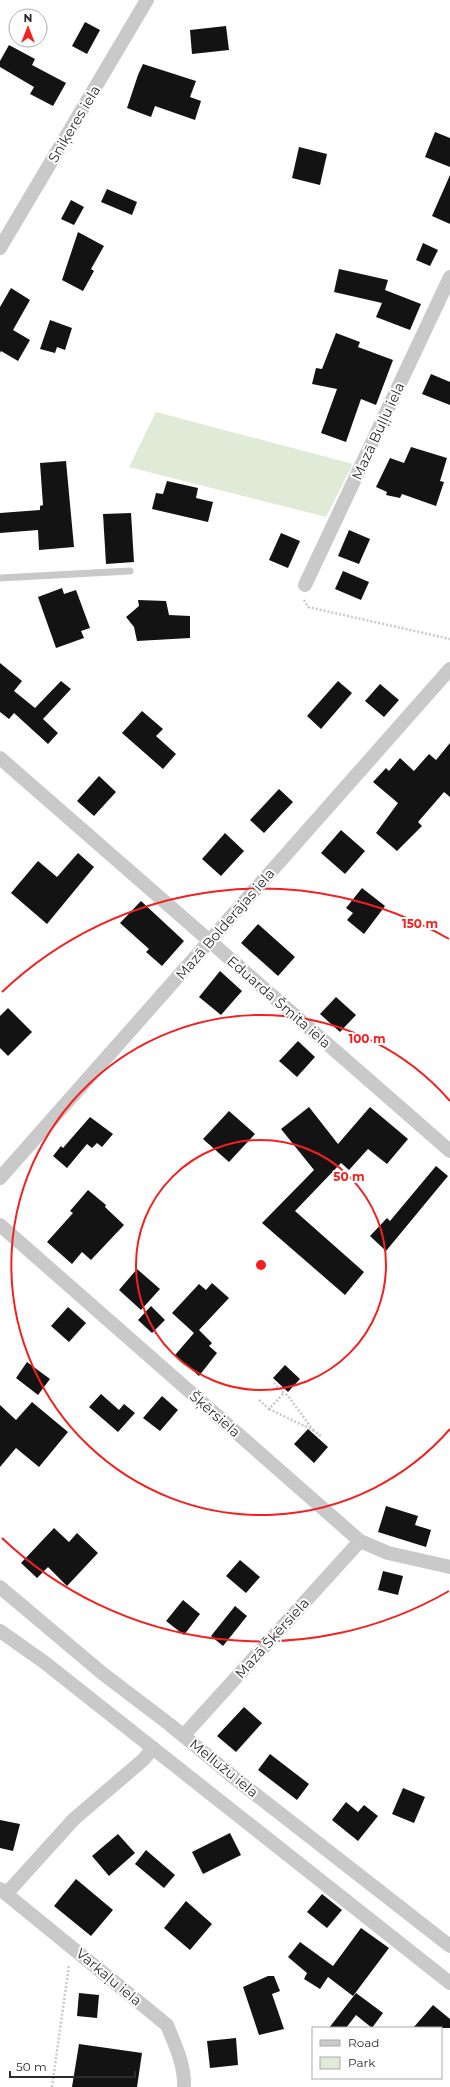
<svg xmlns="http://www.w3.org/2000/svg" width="450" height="2087" viewBox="0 0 450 2087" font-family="Montserrat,sans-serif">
<rect width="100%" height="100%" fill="#fff"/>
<path fill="#e0ebd7" d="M156,412l197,52 -27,53 -197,-50z"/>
<g fill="#131313">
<path d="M85,22l15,8 -13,24 -15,-8z"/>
<path d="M226,26l3,24 -37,4 -2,-24z"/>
<path d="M9,45l26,14 -3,6 34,18 -13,23 -23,-12 4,-7 -34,-20v-6z"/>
<path d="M143,64l53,17 -6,16 11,4 -6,19 -40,-14 -4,11 -24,-9 11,-33z"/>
<path d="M435,132l15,6v29l-25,-10z"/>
<path d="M299,147l28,7 -7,31 -28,-7z"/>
<path d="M450,175v49l-18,-8z"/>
<path d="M107,189l30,13 -5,13 -31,-13z"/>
<path d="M71,200l13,7 -10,18 -13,-6z"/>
<path d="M78,232l26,14 -13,23 3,2 -11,20 -21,-11z"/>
<path d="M423,243l15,7 -8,16 -14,-6z"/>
<path d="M339,269l49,11 -3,10 36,14 -11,26 -34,-13 6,-14 -48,-11z"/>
<path d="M11,288l19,12 -17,30 17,10 -12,21 -17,-10 -1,2v-46z"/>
<path d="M50,320l22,8 -7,22 -8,-3 -2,6 -15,-4z"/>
<path d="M336,333l24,9 -2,5 35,13 -17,45 -15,-6 -15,43 -25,-9 16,-44 -25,-5 4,-16 6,1z"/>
<path d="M431,374l19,8v23l-28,-11z"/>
<path d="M411,447l36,11 -7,23 4,1 -8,24 -34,-12 -2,4 -14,-3 1,-3 -11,-5 14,-29 14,5z"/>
<path d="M66,461l8,86 -35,3 -1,-20 -38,3v-20l40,-3v-4l3,-1 -3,-42z"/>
<path d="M167,481l31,7 -2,10 17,4 -5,20 -56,-13 4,-16 7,1z"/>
<path d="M131,513l3,49 -28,2 -3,-50z"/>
<path d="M349,530l21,9 -11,25 -21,-8z"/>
<path d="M281,533l19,8 -12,27 -19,-8z"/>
<path d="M343,571l26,11 -8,18 -26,-11z"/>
<path d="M62,588l2,6 12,-4 14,38 -9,3 3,7 -28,10 -18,-51z"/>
<path d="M138,600l28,1 3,14 21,1v22l-53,3 -3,-14 -8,-10 13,-11z"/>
<path d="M0,663l22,18 -8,10 21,17 26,-27 10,8 -28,30 15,14 -10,11 -34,-31 -5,6 -9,-7z"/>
<path d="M338,681l14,12 -31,36 -14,-13z"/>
<path d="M380,684l19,16 -15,17 -19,-16z"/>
<path d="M142,711l21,18 -7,7 20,18 -13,15 -41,-36z"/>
<path d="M450,743v54l-6,-5 -26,30 4,4 -25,25 -21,-18 22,-30 -25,-21 13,-14 3,3 11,-13 14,13 15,-17 7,6z"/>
<path d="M99,776l17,16 -22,24 -17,-15z"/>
<path d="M279,789l14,13 -29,31 -14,-13z"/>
<path d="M341,830l24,21 -20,23 -24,-21z"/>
<path d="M225,833l19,18 -23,25 -19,-17z"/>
<path d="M78,853l16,14 -47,57 -36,-31 27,-32 19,16z"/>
<path d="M362,888l23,18 -21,28 -17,-14 6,-7 -7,-5z"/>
<path d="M141,901l43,40 -22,25 -16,-14 3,-3 -29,-26z"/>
<path d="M258,924l37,33 -17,19 -37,-33z"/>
<path d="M220,971l22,20 -21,24 -22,-18z"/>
<path d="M336,997l20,18 -16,17 -20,-18z"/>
<path d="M8,1008l24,24 -24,24 -8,-8v-32z"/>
<path d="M298,1041l17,16 -18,20 -18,-16z"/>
<path d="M309,1107l29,37 32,-37 38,32 -21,25 -19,-15 -19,21 -8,-7 -46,48 69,61 -19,23 -83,-72 52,-53 -33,-41z"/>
<path d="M229,1111l26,23 -26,28 -26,-23z"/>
<path d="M90,1117l23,17 -11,13 -5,-4 -5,5 -5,-4 -20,24 -14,-12 8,-10 2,2z"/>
<path d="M436,1166l12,10 -62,75 -16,-15 17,-18 3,3z"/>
<path d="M88,1190l18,15 -1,2 19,18 -33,35 -9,-8 -10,12 -25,-22 26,-29 -3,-2z"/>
<path d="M137,1269l23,20 -19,21 -22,-20z"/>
<path d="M212,1283l17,15 -30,32 13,13 -3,3 8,7 -18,23 -24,-21 19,-22 -22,-20 27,-29 7,6z"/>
<path d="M151,1306l14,14 -13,13 -14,-13z"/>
<path d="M68,1307l18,16 -17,19 -18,-16z"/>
<path d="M27,1362l23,17 -12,16 -22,-17z"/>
<path d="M285,1365l15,14 -12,13 -15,-14z"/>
<path d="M101,1394l18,16 5,-6 11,9 -17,19 -29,-25z"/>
<path d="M162,1396l16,14 -18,21 -17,-13z"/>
<path d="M32,1402l36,30 -29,35 -23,-19 -16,19v-62l16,15z"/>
<path d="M308,1429l20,18 -14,16 -20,-19z"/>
<path d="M386,1506l32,10 -3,9 16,5 -5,17 -48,-15z"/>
<path d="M54,1528l15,14 8,-9 21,20 -31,33 -19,-19 -11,11 -16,-15z"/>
<path d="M240,1560l20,17 -14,16 -20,-17z"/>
<path d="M383,1571l20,5 -5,19 -20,-5z"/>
<path d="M183,1600l17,14 -16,21 -18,-14z"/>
<path d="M235,1606l12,10 -24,30 -12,-10z"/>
<path d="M244,1707l18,16 -26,29 -19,-16z"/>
<path d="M270,1754l39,30 -12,16 -39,-30z"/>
<path d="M403,1788l22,9 -11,26 -22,-9z"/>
<path d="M346,1802l12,10 6,-7 14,11 -20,25 -26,-21z"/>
<path d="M0,1820l20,4 -7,27 -13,-3z"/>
<path d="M230,1833l11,22 -38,19 -11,-22z"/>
<path d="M118,1834l17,19 -26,23 -17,-20z"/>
<path d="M146,1850l29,25 -11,13 -29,-24z"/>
<path d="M76,1879l37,31 -22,26 -37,-30z"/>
<path d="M322,1894l20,16 -15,18 -20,-16z"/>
<path d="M186,1901l26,23 -22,26 -26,-22z"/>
<path d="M361,1928l28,20 -36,48 -25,-19 -8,12 -16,-10 3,-6 -19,-16 12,-15 33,24z"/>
<path d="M268,1976h6l6,15 -8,3 12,35 -25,6 -16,-48z"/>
<path d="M79,1993l20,2 -2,23 -20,-2z"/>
<path d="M356,1993l27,20 -11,15 -16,-13 -10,13h-17z"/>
<path d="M433,2005l17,14v9h-37z"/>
<path d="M236,2038l2,27 -28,3 -3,-27z"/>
<path d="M79,2044l63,9 -5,34h-65z"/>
</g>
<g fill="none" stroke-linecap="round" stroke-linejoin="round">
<g stroke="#c9c9c9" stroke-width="2.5" stroke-dasharray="2 2" stroke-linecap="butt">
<path d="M304,600l4,7 142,32"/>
<path d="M259,1400l10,9 15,-16 -10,-10"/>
<path d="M269,1409l44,21 -25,-34 -4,-3"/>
<path d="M313,1430l7,5 -2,3"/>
<path d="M52,2087l17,-122"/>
</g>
<path stroke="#c9c9c9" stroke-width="7" d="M0,578l130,-7"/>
<g stroke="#c9c9c9" stroke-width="14">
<path d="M0,248l147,-248"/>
<path d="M305,585l145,-308"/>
<path d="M0,758l450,393"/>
<path d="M0,1178l450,-509"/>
<path d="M0,1225l360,316 28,12 62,14"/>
<path d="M0,1587l102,86 67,51 68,56 213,166"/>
<path d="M0,1631l44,31 406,321"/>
<path d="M184,1735l176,-194"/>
<path d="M0,1889l167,136c8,20 18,40 17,62"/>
<path d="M7,1893l67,-74 69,-59 10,-12"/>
</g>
</g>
<g fill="none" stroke="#f3201e" stroke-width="2">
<circle cx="261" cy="1265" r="125"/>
<path d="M450 1429A250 250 0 1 1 450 1101"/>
<path d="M449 1591A376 376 0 0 1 2 1538M2 992A376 376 0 0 1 449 939"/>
</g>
<g text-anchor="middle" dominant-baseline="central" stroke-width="4" stroke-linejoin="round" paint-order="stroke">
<g font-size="14" fill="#2c2c2c" stroke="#fff">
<text transform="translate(74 124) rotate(-59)">Sniķeres iela</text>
<text transform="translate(378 431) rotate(-65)">Mazā Buļļu iela</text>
<text transform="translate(225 924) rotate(-49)">Mazā Bolderājas iela</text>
<text transform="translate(279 1002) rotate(41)">Eduarda Šmita iela</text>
<text transform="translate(215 1414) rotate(41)">Šķērsiela</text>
<text transform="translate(272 1638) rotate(-48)">Mazā Šķērsiela</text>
<text transform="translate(224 1768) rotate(39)">Mellužu iela</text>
<text transform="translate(109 1977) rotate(40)">Varkaļu iela</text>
</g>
</g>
<circle cx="261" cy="1265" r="6" fill="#f3201e" stroke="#fff" stroke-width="2"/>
<g font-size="12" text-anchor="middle" font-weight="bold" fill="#f3201e" stroke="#fff" stroke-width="4" stroke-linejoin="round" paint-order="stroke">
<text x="420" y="928">150 m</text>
<text x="367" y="1043">100 m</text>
<text x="349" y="1181">50 m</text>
</g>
<rect x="312" y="2027" width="130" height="52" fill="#ffffff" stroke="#ababab"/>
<rect x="320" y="2040" width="20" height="6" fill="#c9c9c9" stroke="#ababab"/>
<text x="348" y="2047" font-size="12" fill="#2c2c2c">Road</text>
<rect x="320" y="2057" width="20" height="12" fill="#e0ebd7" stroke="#ababab"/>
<text x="348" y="2067" font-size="12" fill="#2c2c2c">Park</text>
<g transform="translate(28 28)"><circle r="19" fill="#ffffff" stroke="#ababab"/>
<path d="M0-3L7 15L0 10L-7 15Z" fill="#f3201e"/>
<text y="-6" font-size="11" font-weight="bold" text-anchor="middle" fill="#2c2c2c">N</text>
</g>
<path d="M10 2071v6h125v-6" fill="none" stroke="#2c2c2c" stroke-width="2"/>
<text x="16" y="2071" font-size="12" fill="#2c2c2c" stroke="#ffffff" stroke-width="3" paint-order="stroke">50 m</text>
</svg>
